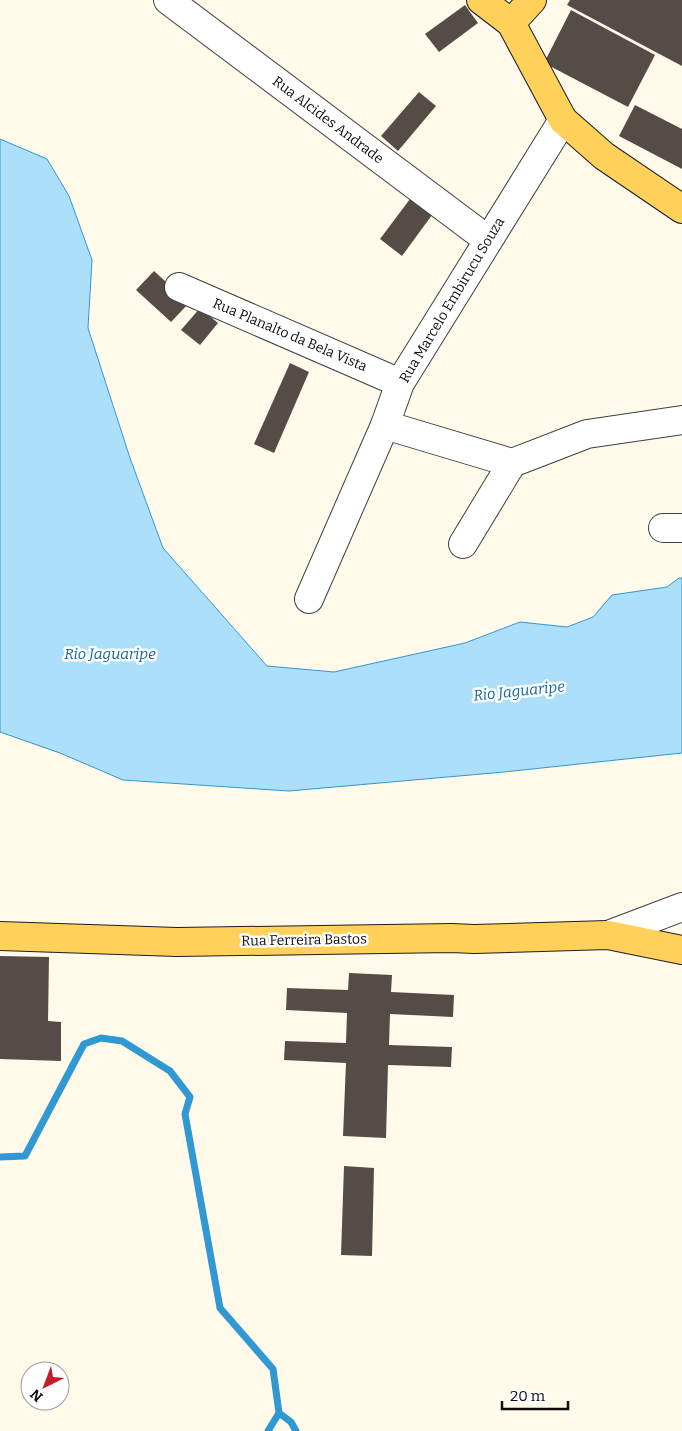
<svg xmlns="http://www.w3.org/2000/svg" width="682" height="1431" viewBox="0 0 682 1431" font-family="Bitter,serif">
<rect width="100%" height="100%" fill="#fffaea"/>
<path fill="#acdff9" stroke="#3098d3" d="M0,139l47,20 22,37 23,64 -4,68 42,130 33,90 104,118 67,6 131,-29 55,-21 47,5 26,-10 19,-22 55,-8 12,-9h3v175l-178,19 -215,19 -166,-11 -63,-27 -60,-21z"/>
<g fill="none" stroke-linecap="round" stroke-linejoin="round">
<g stroke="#3098d3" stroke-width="7">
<path d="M0,1157l25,-1 59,-112 17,-6 21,3 48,30 20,26 -5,17 35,194 53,61 6,44 -11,18"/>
<path d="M279,1413l12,9 5,9"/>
</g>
</g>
<g fill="#554c48">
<path d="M570,0h112v66l-115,-61z"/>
<path d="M465,5l13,18 -39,29 -14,-18z"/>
<path d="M571,10l84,45 -27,52 -84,-44z"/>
<path d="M419,92l17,14 -38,45 -17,-15z"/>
<path d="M635,105l47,24v40l-63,-33z"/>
<path d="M410,199l22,16 -30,41 -22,-17z"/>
<path d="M154,271l35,32 -18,19 -35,-32z"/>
<path d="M200,308l18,15 -18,22 -19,-15z"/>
<path d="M290,363l19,9 -35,81 -20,-9z"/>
<path d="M0,956l49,1 -1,64 13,1v39l-61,-2z"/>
<path d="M349,973l43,2 -1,17 63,3 -1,22 -63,-3 -1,31 63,2 -1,20 -63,-2 -2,73 -43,-2 3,-73 -62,-3 1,-19 61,2 1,-30 -61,-3 1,-22 61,2z"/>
<path d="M344,1166l30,2 -2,88 -31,-1z"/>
</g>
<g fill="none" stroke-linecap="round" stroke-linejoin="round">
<defs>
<g id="minor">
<path d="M168,0l320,240"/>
<path d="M179,287l221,96"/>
<path d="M385,425l127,38 75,-29 95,-14"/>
<path d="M663,528h19"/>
<path d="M463,544l49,-81"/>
<path d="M309,599l76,-174 15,-42 163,-263"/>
<path d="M608,935l74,-28"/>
</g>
<g id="major">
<path d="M481,0l30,23 52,97 41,36 78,53"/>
<path d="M511,23l21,-23"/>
<path d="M0,936l177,6 275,-4 22,1 134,-4 74,15"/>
</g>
</defs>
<use href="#minor" stroke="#3f3f3f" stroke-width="30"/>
<use href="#major" stroke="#1d1d1d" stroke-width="30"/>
<use href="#minor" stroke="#fff" stroke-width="28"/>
<use href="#major" stroke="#ffd15a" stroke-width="28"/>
</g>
<g text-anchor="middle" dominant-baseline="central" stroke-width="5" stroke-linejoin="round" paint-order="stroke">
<g font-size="14" fill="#0c0c0c" stroke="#fff">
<text transform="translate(328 120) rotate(37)">Rua Alcides Andrade</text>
<text transform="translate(452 300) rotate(-59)">Rua Marcelo Embirucu Souza</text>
<text transform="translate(290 335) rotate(23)">Rua Planalto da Bela Vista</text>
<text transform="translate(304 940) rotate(-1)">Rua Ferreira Bastos</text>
</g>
<g font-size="15" font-style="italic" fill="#1068a3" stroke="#fff">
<text x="110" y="654">Rio Jaguaripe</text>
<text transform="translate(519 691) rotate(-6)">Rio Jaguaripe</text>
</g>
</g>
<g transform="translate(45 1386) rotate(222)"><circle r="24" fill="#ffffff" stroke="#9e9e9e"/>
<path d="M0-4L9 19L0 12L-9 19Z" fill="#c21e2b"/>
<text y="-8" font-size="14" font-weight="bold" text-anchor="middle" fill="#0c0c0c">N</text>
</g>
<path d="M502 1401v8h66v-8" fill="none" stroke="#0c0c0c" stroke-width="2.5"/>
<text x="510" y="1401" font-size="15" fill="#0c0c0c" stroke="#ffffff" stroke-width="4" paint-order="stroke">20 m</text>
</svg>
